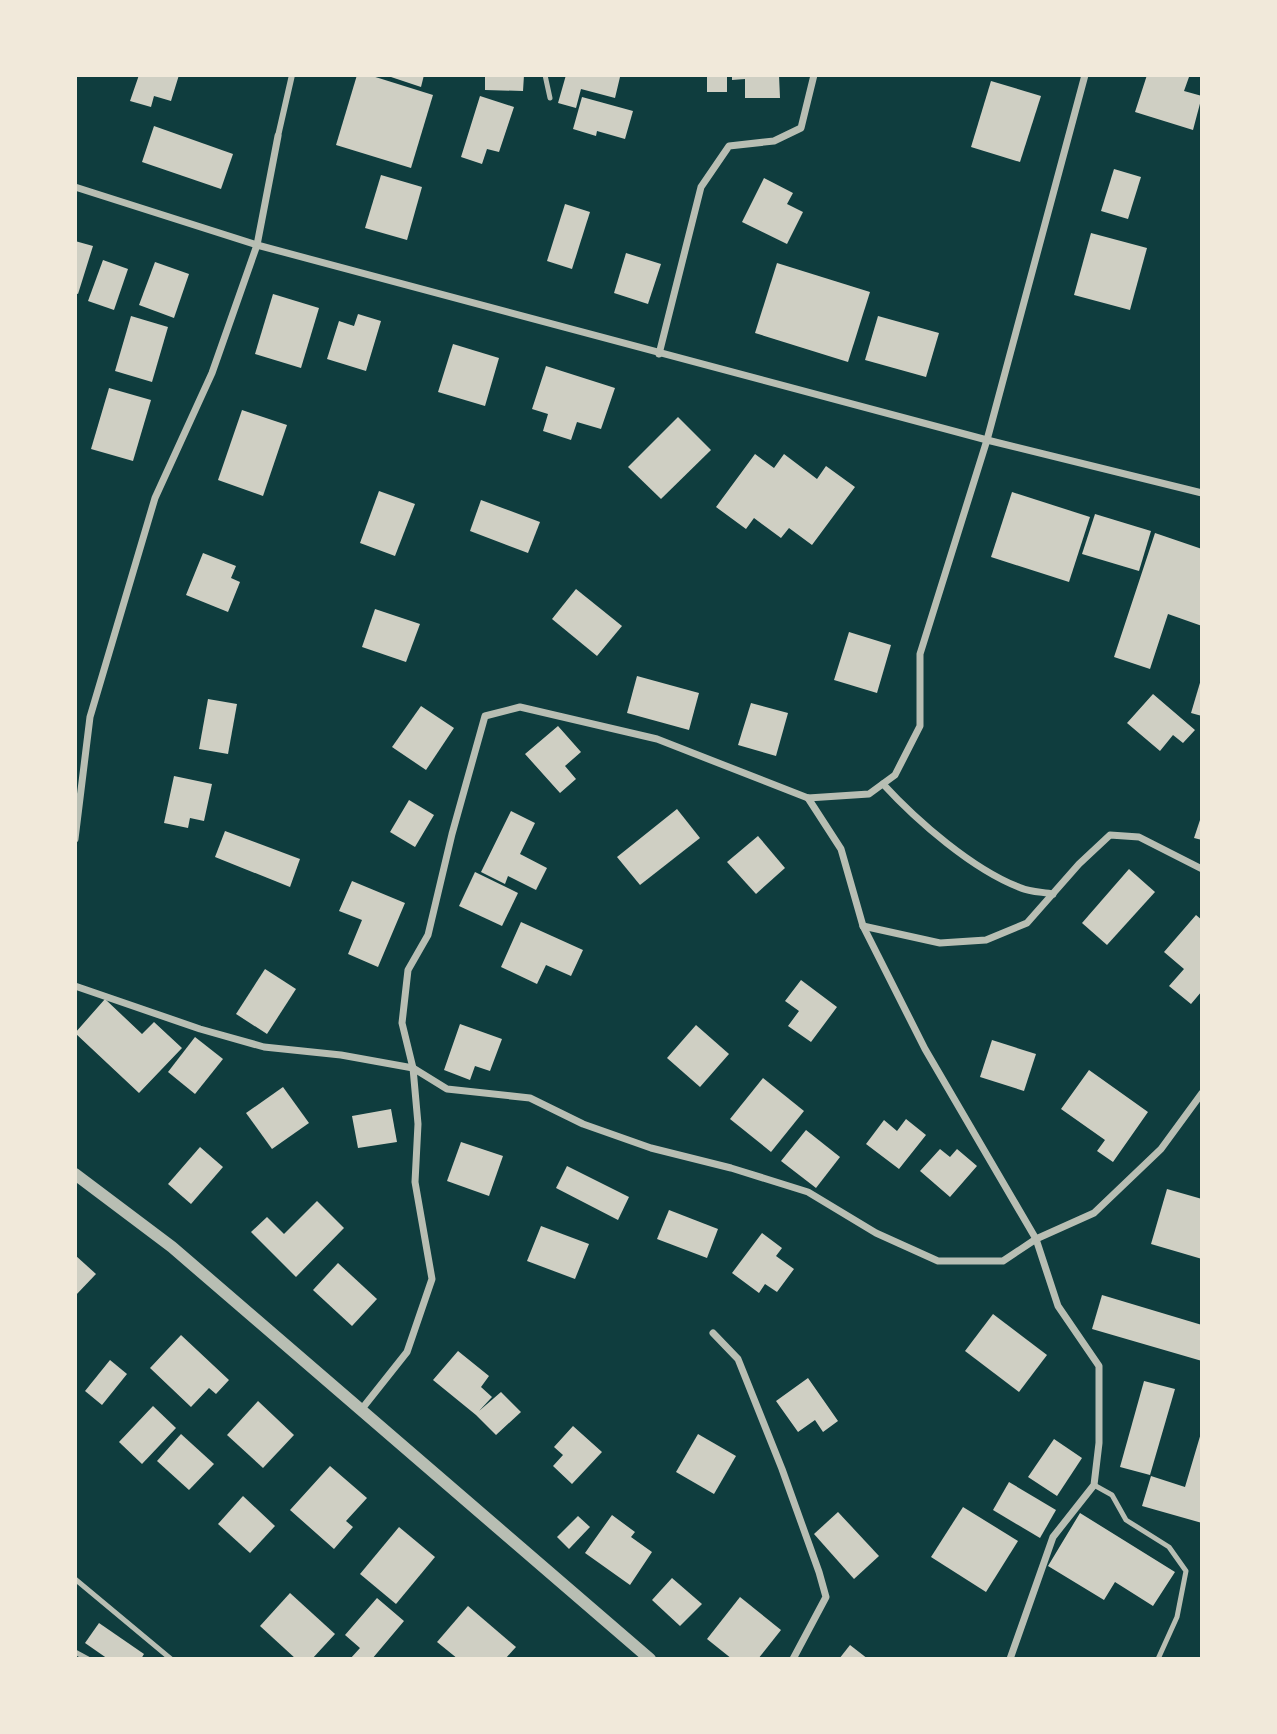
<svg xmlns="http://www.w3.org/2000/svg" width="1277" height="1734" viewBox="0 0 1277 1734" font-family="'PT Sans Narrow',sans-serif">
<rect width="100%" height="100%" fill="#0f3d3e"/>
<g fill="#cfcfc3">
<path d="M139,75h40l-8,26 -17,-5 -3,11 -21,-6z"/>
<path d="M357,75h12l64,20 -22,73 -75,-23z"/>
<path d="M385,75h39l-3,12z"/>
<path d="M485,75h39l-1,16 -38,-1z"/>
<path d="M566,75h48l6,2 -5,21 -34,-9 -5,19 -18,-5z"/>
<rect x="707" y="75" width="20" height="17"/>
<path d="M732,75h47l1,23h-35v-19l-13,1z"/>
<path d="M1147,75l42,2 -5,14 18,5 -9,34 -58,-18z"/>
<path d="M991,81l50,15 -21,66 -49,-15z"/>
<path d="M480,96l34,11 -15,45 -12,-3 -5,15 -21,-7z"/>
<path d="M582,97l51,14 -8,28 -28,-8 -1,5 -23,-7z"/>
<path d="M154,126l79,28 -12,35 -79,-27z"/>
<path d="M1114,169l27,8 -13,42 -27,-8z"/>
<path d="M381,175l41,12 -15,53 -42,-12z"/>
<path d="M764,178l29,15 -6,11 16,8 -16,32 -45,-22z"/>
<path d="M565,204l25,8 -18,57 -25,-8z"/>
<path d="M1091,233l56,15 -17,62 -56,-15z"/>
<path d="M75,241l18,5 -15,48 -3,-1z"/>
<path d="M626,253l35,11 -13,40 -34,-11z"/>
<path d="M103,260l25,9 -14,41 -26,-9z"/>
<path d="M155,262l34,12 -15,44 -35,-13z"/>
<path d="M777,263l93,29 -22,70 -93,-29z"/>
<path d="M273,294l46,14 -18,60 -46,-14z"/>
<path d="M358,314l23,7 -15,50 -39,-12 12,-38 15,5z"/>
<path d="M131,316l37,11 -16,55 -37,-11z"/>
<path d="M878,316l61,17 -13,44 -61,-17z"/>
<path d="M453,344l46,14 -14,48 -47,-14z"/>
<path d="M546,366l69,22 -14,41 -24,-7 -6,18 -28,-9 5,-17 -16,-5z"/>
<path d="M109,388l42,12 -18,61 -42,-12z"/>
<path d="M242,410l45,15 -24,71 -45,-16z"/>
<path d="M678,417l33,33 -50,49 -33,-32z"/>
<path d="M755,454l19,14 10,-14 33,25 9,-13 29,21 -43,58 -23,-17 -8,10 -27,-20 -8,11 -30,-22z"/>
<path d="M379,491l36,13 -20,52 -35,-13z"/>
<path d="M1012,492l78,25 -21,65 -78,-25z"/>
<path d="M481,500l59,22 -12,31 -58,-22z"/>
<path d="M1095,514l56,17 -12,40 -57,-17z"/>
<path d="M1155,533l47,16v77l-34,-12 -18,55 -36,-12z"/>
<path d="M203,553l33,13 -5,12 9,4 -12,30 -42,-17z"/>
<path d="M576,589l46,37 -25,30 -45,-37z"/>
<path d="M375,609l45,15 -14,38 -44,-15z"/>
<path d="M849,632l42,13 -14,48 -43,-13z"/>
<path d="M637,676l62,17 -10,37 -62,-17z"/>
<path d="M1202,676v40l-11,-3z"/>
<path d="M1153,694l42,36 -12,13 -10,-8 -13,16 -33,-28z"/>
<path d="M208,699l29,5 -9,50 -29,-5z"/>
<path d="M751,703l37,10 -12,43 -38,-11z"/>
<path d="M421,706l33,22 -28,42 -34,-23z"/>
<path d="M558,726l23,26 -16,14 11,13 -16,14 -35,-39z"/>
<path d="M174,776l38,8 -8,37 -14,-3 -2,10 -24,-5z"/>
<path d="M409,800l25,15 -19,32 -25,-15z"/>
<path d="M677,809l23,29 -60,47 -23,-28z"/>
<path d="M511,811l24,12 -15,31 27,14 -11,22 -28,-14 -3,8 -24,-12z"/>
<path d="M1202,814v26l-8,-2z"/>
<path d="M225,831l75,28 -10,28 -75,-30z"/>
<path d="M758,836l27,32 -29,26 -29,-32z"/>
<path d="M1129,869l26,23 -48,53 -25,-22z"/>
<path d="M475,872l43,21 -16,33 -43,-20z"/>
<path d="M352,881l53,22 -27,64 -30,-13 14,-34 -23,-9z"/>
<path d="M1196,915l6,5v71l-11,13 -22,-18 15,-17 -20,-17z"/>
<path d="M521,922l62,28 -12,26 -25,-11 -9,19 -36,-17z"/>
<path d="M265,969l31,20 -29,45 -31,-20z"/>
<path d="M801,980l36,27 -26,35 -23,-16 11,-15 -14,-10z"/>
<path d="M105,999l37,35 12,-12 28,26 -43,45 -64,-60z"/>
<path d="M460,1024l42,15 -12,32 -15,-5 -5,14 -26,-10z"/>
<path d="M696,1025l33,29 -29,33 -33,-29z"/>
<path d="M195,1037l28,22 -28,35 -27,-22z"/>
<path d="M992,1040l44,14 -12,37 -44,-14z"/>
<path d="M1089,1070l59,42 -35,50 -16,-11 8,-11 -44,-31z"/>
<path d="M763,1078l41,33 -33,41 -41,-33z"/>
<path d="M283,1087l26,36 -37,26 -26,-36z"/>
<path d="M391,1109l6,33 -39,6 -6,-32z"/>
<path d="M906,1119l20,16 -27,34 -33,-25 18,-24 13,11z"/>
<path d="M806,1130l34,27 -24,31 -35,-27z"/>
<path d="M461,1142l42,14 -14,40 -42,-15z"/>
<path d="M200,1147l23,20 -32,37 -23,-20z"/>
<path d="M940,1149l10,8 7,-8 20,17 -27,31 -30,-26z"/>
<path d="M567,1166l62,31 -11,23 -62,-32z"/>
<path d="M1167,1189l35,10v60l-51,-15z"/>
<path d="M317,1201l27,27 -48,49 -45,-45 16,-15 17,17z"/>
<path d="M669,1210l49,19 -11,29 -50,-19z"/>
<path d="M541,1226l48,18 -14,35 -48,-18z"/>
<path d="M762,1233l20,15 -6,8 18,13 -17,23 -12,-8 -6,9 -27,-20z"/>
<path d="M75,1255l21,19 -21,22z"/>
<path d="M338,1263l39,36 -25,27 -39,-36z"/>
<path d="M1102,1295l100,30v36l-110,-32z"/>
<path d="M993,1314l54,41 -28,37 -54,-41z"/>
<path d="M181,1335l48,45 -13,14 -7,-6 -18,19 -41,-39z"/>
<path d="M458,1351l31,25 -8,11 11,10 -13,14 22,-19 20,20 -25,23 -20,-20 -43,-35z"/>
<path d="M110,1360l17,14 -25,31 -17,-14z"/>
<path d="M808,1378l30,43 -15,11 -8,-12 -17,12 -22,-31z"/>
<path d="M1144,1381l31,8 -25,86 -30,-8z"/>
<path d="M258,1401l36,34 -31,33 -36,-33z"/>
<path d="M153,1406l23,22 -34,36 -23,-22z"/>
<path d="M573,1426l29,26 -30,32 -19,-18 10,-11 -9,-8z"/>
<path d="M1201,1433l1,90 -60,-17 9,-30 34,11z"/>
<path d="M181,1434l33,30 -25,26 -32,-29z"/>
<path d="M698,1434l38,22 -22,38 -38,-22z"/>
<path d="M1054,1439l28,19 -25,38 -29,-19z"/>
<path d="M330,1466l37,32 -21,23 7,6 -19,22 -44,-39z"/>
<path d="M1009,1482l47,28 -16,28 -47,-28z"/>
<path d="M243,1496l32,30 -25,27 -32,-29z"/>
<path d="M963,1507l55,34 -32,51 -55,-35z"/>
<path d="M838,1512l41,44 -25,23 -40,-45z"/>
<path d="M1080,1513l95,59 -22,34 -38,-24 -11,18 -56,-34z"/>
<path d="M612,1515l23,17 -4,5 21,15 -22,33 -45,-32z"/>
<path d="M578,1516l12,11 -21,22 -12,-12z"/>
<path d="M399,1527l36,30 -39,47 -36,-30z"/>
<path d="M672,1578l30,26 -22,22 -28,-26z"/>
<path d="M290,1593l45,41 -23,25h-16l-36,-33z"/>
<path d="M740,1597l41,33 -23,29h-26l-25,-20z"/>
<path d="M377,1598l27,23 -32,38h-22l10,-11 -15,-13z"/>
<path d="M468,1606l48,41 -11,12h-47l-21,-17z"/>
<path d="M99,1623l45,31 -3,5h-33l-23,-16z"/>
<path d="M850,1645l18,14h-29z"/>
</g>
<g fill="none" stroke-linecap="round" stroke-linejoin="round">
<g stroke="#b8beb3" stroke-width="5">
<path d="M545,75l5,23"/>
<path d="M1094,1485l18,10 14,25 43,27 17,24 -9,46 -19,42"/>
<path d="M75,1579l96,80"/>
<path d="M75,1652l13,7"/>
</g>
<path stroke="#b8beb3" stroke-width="6" d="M278,136l14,-61"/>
<g stroke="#b8beb3" stroke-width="7">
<path d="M75,187l182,58 730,195 215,53"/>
<path d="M659,354l42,-167 28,-41 45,-5 27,-13 13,-53"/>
<path d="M883,784c34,37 90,86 138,104 9,4 22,4 32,6"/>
<path d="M808,798l33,51 22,77 62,123 111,190 22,67 41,60v77l-5,42 -41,52 -43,122"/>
<path d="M75,839l15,-122 65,-219 57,-125 45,-128 21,-109"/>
<path d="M863,926l77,17 46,-3 41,-17 52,-59 31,-29 29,2 63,32"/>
<path d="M75,986l125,43 64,18 77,8 72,13 34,21 83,9 53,26 68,24 80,20 77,24 68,41 62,28h65l33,-22 58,-26 67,-64 41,-56"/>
<path d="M713,1333l25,26 44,110 37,103 7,25 -33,62"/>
<path d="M361,1410l46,-58 25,-73 -17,-97 3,-58 -5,-56 -11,-45 6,-53 20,-35 24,-101 33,-118 35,-9 137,32 151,59 61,-4 26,-19 25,-49v-72l67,-214 98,-365"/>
</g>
<path stroke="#b8beb3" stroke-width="12" d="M75,1174l97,73 478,412"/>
</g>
<rect width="1277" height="1734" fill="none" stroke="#f1e9da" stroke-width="154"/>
</svg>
